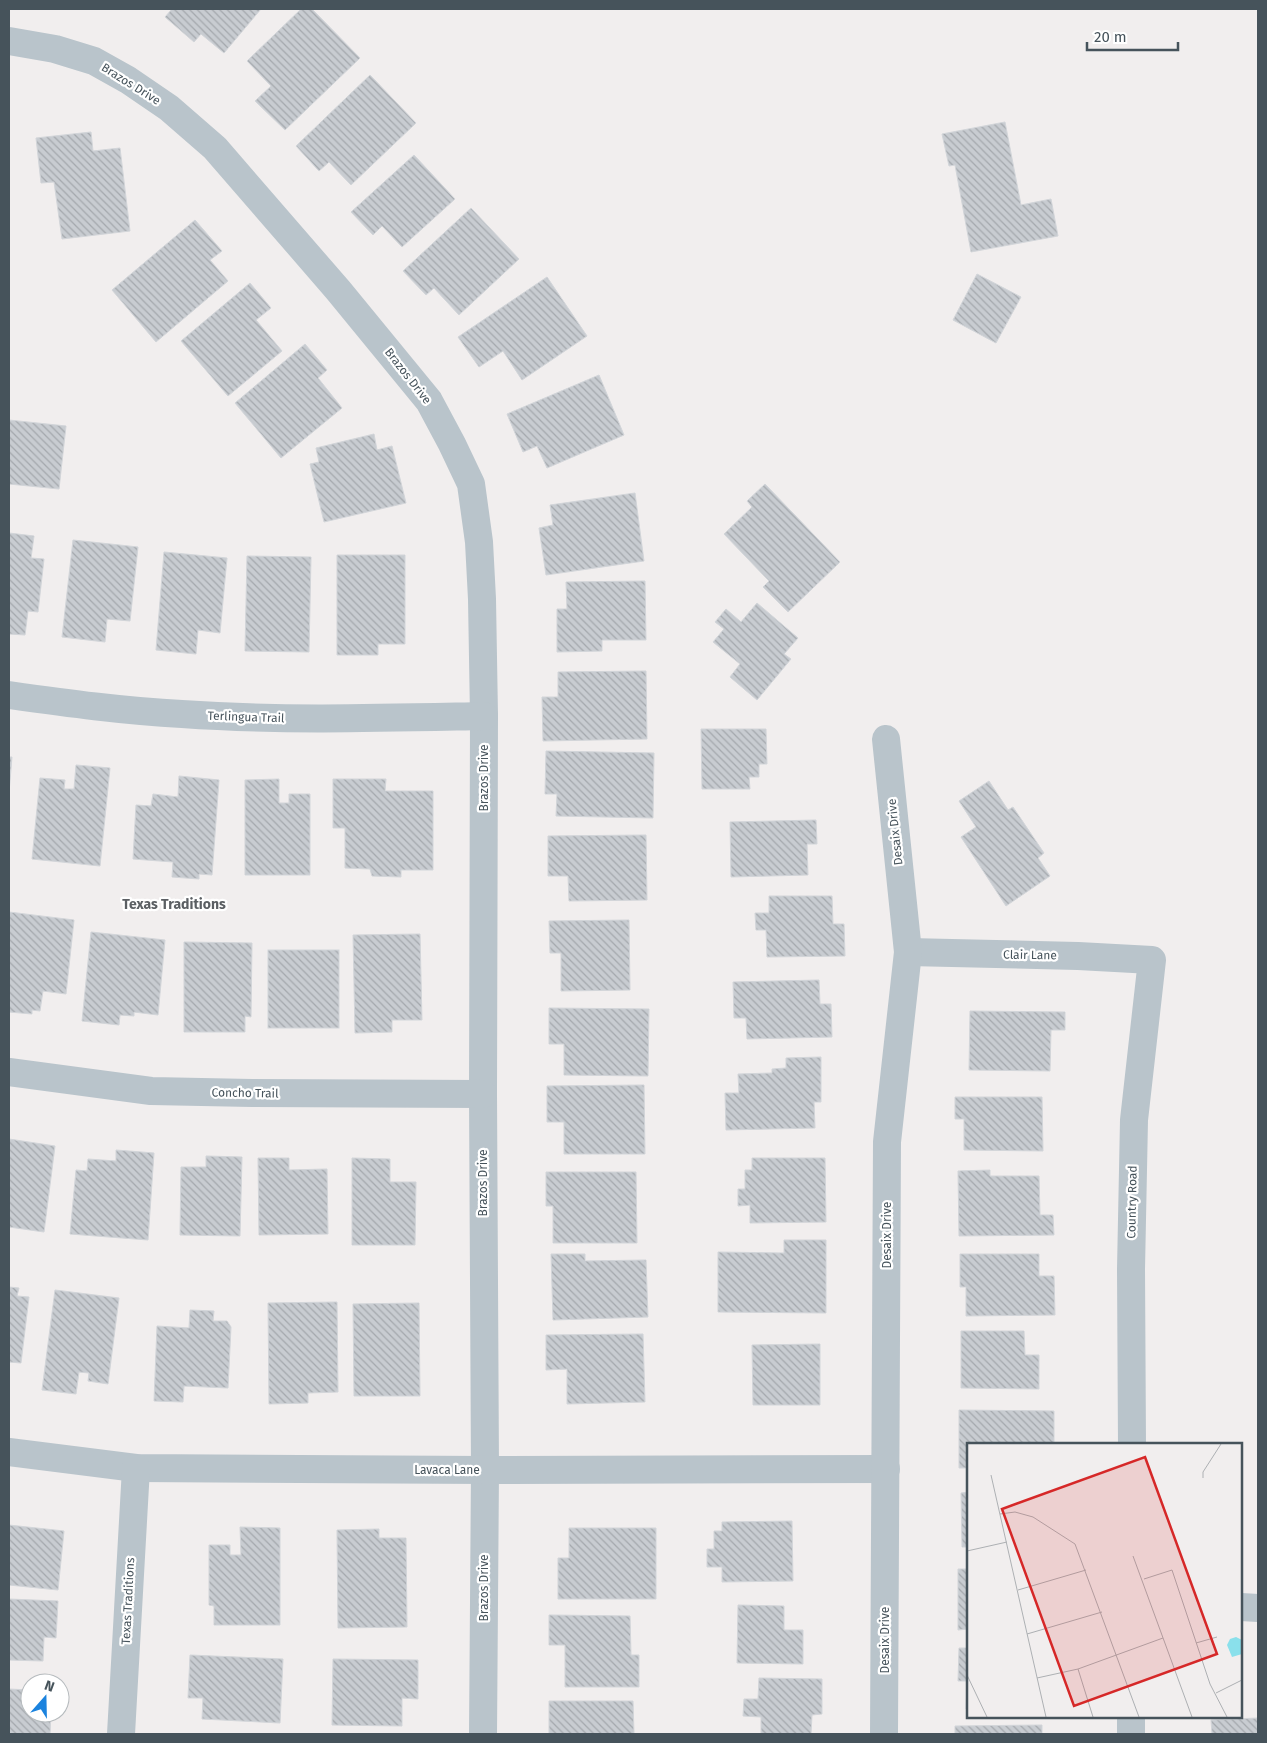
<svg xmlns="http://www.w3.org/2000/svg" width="1267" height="1743" viewBox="0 0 1267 1743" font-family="'Fira Sans',sans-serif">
<defs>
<pattern id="building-back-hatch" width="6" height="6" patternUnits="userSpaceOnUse" patternTransform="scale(1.25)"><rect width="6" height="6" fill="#c8ccd1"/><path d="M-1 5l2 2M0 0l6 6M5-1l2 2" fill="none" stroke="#a4a8ad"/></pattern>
</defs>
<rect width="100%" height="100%" fill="#f1eeee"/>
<g fill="url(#building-back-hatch)" stroke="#d2d5d9">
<path d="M172,9h89l-37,44 -23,-19 -7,8 -29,-25z"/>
<path d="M301,9h11l48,49 -75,72 -30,-29 16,-15 -24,-25z"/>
<path d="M370,75l46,48 -65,62 -22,-23 -10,9 -23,-25z"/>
<path d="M1005,122l16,83 30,-6 7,37 -87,16 -16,-87 -6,1 -7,-32z"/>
<path d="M91,132l2,19 27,-3 10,83 -68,8 -8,-57 -13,1 -5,-45z"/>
<path d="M414,155l41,44 -53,48 -20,-21 -9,9 -22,-23z"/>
<path d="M471,208l48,51 -60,56 -25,-27 -8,7 -23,-24z"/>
<path d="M195,220l27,31 -12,9 18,21 -72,61 -44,-52z"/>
<path d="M977,274l44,23 -25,46 -43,-23z"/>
<path d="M547,277l40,59 -65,44 -19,-29 -24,16 -21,-30z"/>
<path d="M250,283l21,25 -15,12 26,31 -54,45 -47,-55z"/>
<path d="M305,344l22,26 -9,8 24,30 -61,50 -46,-55z"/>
<path d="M599,375l25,60 -77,33 -10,-22 -14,6 -16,-38z"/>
<path d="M9,420l57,6 -7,63 -50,-5z"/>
<path d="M374,434l3,16 15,-4 14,57 -82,19 -14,-58 9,-2 -3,-14z"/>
<path d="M765,484l75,78 -52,50 -25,-25 6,-6 -45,-47 28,-27 -5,-6z"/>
<path d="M635,493l9,68 -98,14 -7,-47 14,-3 -3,-20z"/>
<path d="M9,533l25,3 -3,22 13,1 -6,53 -10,-1 -3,24 -16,-1z"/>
<path d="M73,540l65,7 -8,74 -23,-2 -2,23 -43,-5z"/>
<path d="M164,552l63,6 -7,75 -22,-3 -2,24 -40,-4z"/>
<path d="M337,555h68v89h-27v11h-41z"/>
<path d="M247,556l64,1 -2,95 -64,-1z"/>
<path d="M645,581l1,59h-44v11l-45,1v-43h10l-1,-27z"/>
<path d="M757,603l41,35 -14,16 7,5 -34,41 -27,-23 10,-13 -27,-22 11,-13 -9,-7 11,-13 15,13z"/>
<path d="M646,671l1,68 -104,2 -1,-44h16v-25z"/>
<path d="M701,729h65l1,35h-8v13h-10l1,12h-48z"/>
<path d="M546,751l108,2 -1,65 -97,-2 1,-22h-12z"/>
<path d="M9,757h3l-3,36z"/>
<path d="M76,765l34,3 -10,98 -68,-7 8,-81 25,2 -1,9h10z"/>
<path d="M179,776l40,4 -7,95 -13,-1v5l-27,-2 1,-15 -40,-3 3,-54 15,1 2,-12 25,3z"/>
<path d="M279,779v24h10v-9h21v81h-65v-95z"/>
<path d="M333,779h53l-1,12h48v79h-32v7l-29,-1 -2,-7 -25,-1v-40h-12z"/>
<path d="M989,781l19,29 5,-3 31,46 -6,5 12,18 -44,30 -45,-69 15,-10 -17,-26z"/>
<path d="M816,820l1,24h-10l1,31 -77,2 -1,-55z"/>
<path d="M646,835l1,65 -78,1 -1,-25h-20v-40z"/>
<path d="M769,896h63l1,28h11l1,32 -78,1 -1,-27h-10l-1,-17h14z"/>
<path d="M9,912l65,8 -8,74 -23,-3 -3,20 -8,-1v4l-23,-2z"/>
<path d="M629,920l1,70 -69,1v-38h-11l-1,-32z"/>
<path d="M91,932l74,8 -7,75 -24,-3v4l-14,-1 -1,10 -37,-4z"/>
<path d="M420,934l2,86h-30v12l-37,1 -2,-98z"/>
<path d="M184,942l68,1 -1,74 -6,-1v16h-61z"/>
<rect x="268" y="950" width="71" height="78"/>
<path d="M819,980l1,24h11l1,33 -85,2 -1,-21h-12l-1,-36z"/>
<path d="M549,1008l100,1 -1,67 -84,-1v-31h-15z"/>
<path d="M970,1011l95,1v18h-14l-1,41 -81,-1z"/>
<path d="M821,1057v45h-7l1,26 -89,2 -1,-37h14l-1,-19 34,-1v-4l14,-1v-10z"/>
<path d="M644,1085l1,69h-81v-32h-17v-36z"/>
<path d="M955,1097h87l1,54 -79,-1v-31h-9z"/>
<path d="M9,1139l46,7 -11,86 -35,-5z"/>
<path d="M116,1150l38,3 -6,87 -78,-6 6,-64 11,1 1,-12 28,2z"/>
<path d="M206,1156l36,1 -2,79 -60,-1 1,-68h25z"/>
<path d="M258,1158h31v12l38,-1 1,65 -69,1z"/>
<path d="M352,1158l38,1v23h26l-1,63h-63z"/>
<path d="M752,1158h73l1,64 -76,1v-18l-12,1v-17h7v-19h7z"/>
<path d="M990,1170v6h49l1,39h13l1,20 -95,1 -1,-65z"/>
<path d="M546,1172h90l1,71h-84v-37h-7z"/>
<path d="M784,1240h42v73l-108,-1v-60l66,1z"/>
<path d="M551,1254h34v7l61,-1 2,57 -95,3z"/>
<path d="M960,1254h79v22h15l1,39 -89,1v-29h-6z"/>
<path d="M9,1287l10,1 -2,8 12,1 -8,66 -12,-1z"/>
<path d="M55,1290l64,8 -11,86 -20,-3 1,-8 -10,-1 -3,22 -34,-4z"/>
<path d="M337,1302l1,90 -30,1v10l-39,1 -1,-101z"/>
<path d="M419,1303l1,93h-66l-1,-92z"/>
<path d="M190,1310l24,1 -1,10h14l4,6 -3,61 -44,-2 -1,16 -29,-1 3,-75 32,2z"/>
<path d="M961,1331h63l1,24h14v34l-78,-1z"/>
<path d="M643,1334l2,68 -78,2v-35l-21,1v-35z"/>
<path d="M820,1344v61h-67l-1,-60z"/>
<path d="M959,1410l95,1v33h-86v24h-9z"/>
<path d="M968,1492v55h-6l-1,-54z"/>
<path d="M792,1521l1,60 -71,1v-15h-15v-18h7v-18h8v-9z"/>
<path d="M9,1525l55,6 -6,59 -49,-5z"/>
<path d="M240,1527l40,1v97h-66v-19l-5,-1v-60h21v10h11z"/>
<path d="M569,1528h87v71h-98v-41h11z"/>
<path d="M379,1529v9h27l1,89 -69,1 -1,-98z"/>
<path d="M958,1569h10v60l-10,1z"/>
<path d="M9,1599l49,2 -2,37 -12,-1 -1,24 -34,-1z"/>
<path d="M738,1605l46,1v24h19v34l-66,-1z"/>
<path d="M549,1615l81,1 1,39h8v32h-74v-42h-16z"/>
<path d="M959,1648h9v61h-2l1,-28h-9z"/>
<path d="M190,1655l93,4 -3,64 -78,-4 1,-21h-15z"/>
<path d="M333,1659l85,1v39l-16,-1v28l-70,-1z"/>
<path d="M759,1678l63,1v35l-10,1 -1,19h-50v-17l-18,-1 1,-17h14z"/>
<path d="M9,1689l21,1v23h21l-1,21h-41z"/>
<path d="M549,1701h84l1,33h-85z"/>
<path d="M1258,1718v16h-46l-1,-14z"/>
<path d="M1042,1725v9h-87v-8z"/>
</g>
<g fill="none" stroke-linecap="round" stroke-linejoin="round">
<g stroke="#b9c4cb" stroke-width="28">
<path d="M9,41l46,8 39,12 34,19 41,28 46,40 123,142 91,111 23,43 19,40 8,58 3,57 2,117 -1,378 2,376 -2,264"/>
<path d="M9,695c57,8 115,16 173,19 100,7 201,4 302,2"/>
<path d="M908,952l170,4 74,4 -18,160 -3,149 1,175"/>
<path d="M9,1072l142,19 101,2 231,1"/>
<path d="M9,1452l127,16 349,2 401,-1"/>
<path d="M1241,1607l17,1"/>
<path d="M121,1734l15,-266"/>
<path d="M884,1734l3,-592 21,-190 -22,-213"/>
<path d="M1131,1734v-17"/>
</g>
</g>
<g text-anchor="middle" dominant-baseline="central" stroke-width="4.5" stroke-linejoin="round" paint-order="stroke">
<g font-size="12" fill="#46535b" stroke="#fff">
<text transform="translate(131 84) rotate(32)">Brazos Drive</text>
<text transform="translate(408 376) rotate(52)">Brazos Drive</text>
<text transform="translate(246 717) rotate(2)">Terlingua Trail</text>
<text transform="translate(484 778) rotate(-90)">Brazos Drive</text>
<text transform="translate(895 832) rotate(-96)">Desaix Drive</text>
<text transform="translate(1030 955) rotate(1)">Clair Lane</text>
<text transform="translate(245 1093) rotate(1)">Concho Trail</text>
<text transform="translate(483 1183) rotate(-90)">Brazos Drive</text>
<text transform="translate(1132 1202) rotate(-89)">Country Road</text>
<text transform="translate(887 1235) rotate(-90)">Desaix Drive</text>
<text x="447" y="1470">Lavaca Lane</text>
<text transform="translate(484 1588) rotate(-90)">Brazos Drive</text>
<text transform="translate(128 1601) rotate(-87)">Texas Traditions</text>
<text transform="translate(885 1640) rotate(-90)">Desaix Drive</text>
</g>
<g font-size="14" font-weight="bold" fill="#5b5f63" stroke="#fff">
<text x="174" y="904">Texas Traditions</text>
</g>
</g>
<g transform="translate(967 1443)">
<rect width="275" height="275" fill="#f1eeee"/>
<path d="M269,194l6,3v14l-10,3 -5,-12 3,-6z" fill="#8ae0eb"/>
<path fill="none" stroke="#adb0b3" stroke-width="1" d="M24,32l55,242M236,35v-6l18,-28M33,71l15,-2 18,5 42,27 64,173M0,108l40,-9M166,113l59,161M177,136l28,-9 38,114 17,33M51,147l68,-20M60,191l75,-22M229,200l21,-6M111,226l15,48M0,232l20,42M70,235l41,-9 85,-31M249,250l26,-13"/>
<path fill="#d62828" fill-opacity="0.15" stroke="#d62828" stroke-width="2.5" d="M178,14l72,197 -143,52 -72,-197z"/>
<rect width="275" height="275" fill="none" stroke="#46535b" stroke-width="2.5"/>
</g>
<rect width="1267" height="1743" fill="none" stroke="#46535b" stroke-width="20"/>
<g transform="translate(45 1698) rotate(20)"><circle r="24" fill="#ffffff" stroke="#b5babd"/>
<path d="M0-4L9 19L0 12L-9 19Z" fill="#1b83de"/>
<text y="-8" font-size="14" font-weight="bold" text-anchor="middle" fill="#46535b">N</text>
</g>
<path d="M1087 42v8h91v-8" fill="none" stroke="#46535b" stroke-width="2.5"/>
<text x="1094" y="42" font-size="15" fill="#46535b" stroke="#ffffff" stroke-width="4" paint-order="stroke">20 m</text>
</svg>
